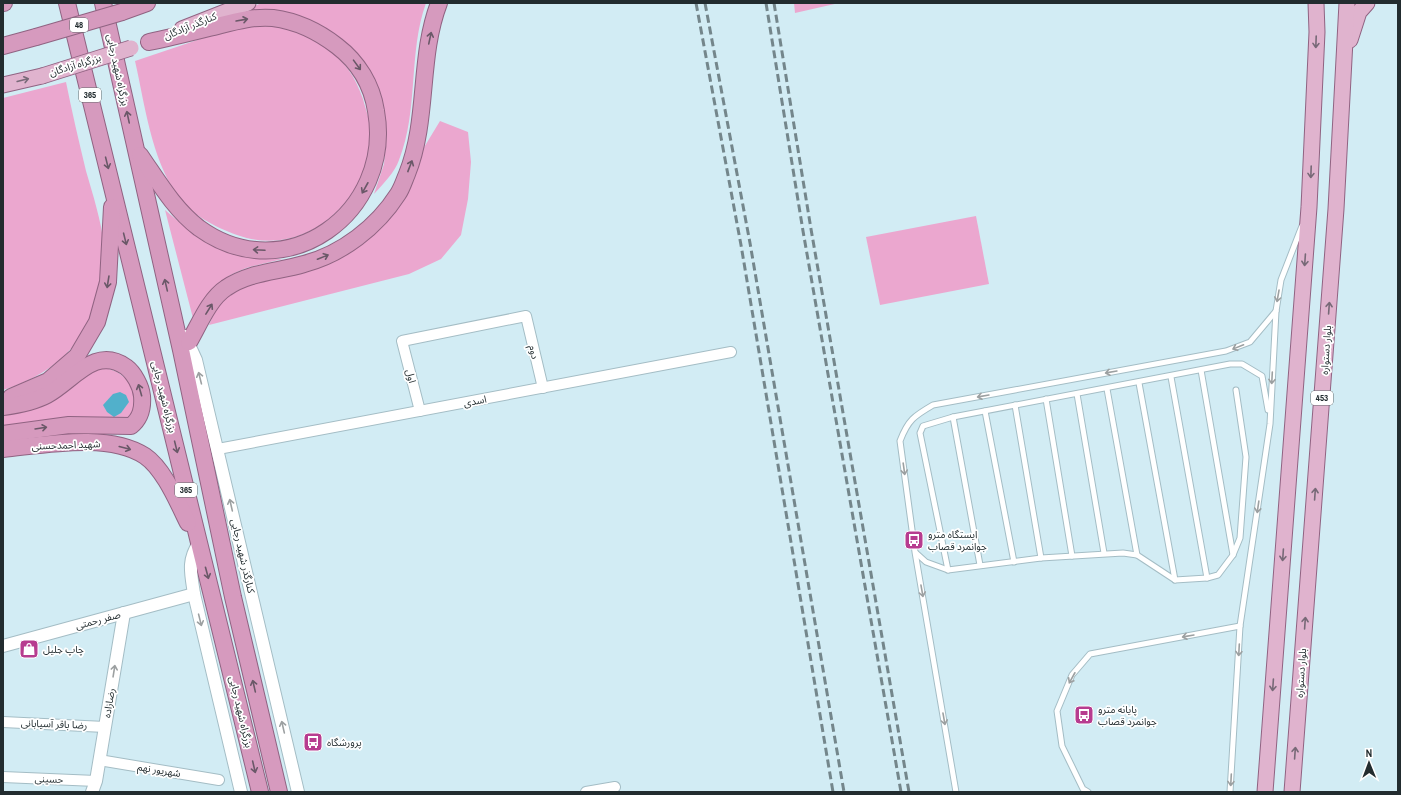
<svg xmlns="http://www.w3.org/2000/svg" width="1401" height="795" viewBox="0 0 1401 795" font-family="'Archivo Narrow','Noto Sans Arabic',sans-serif">
<rect width="100%" height="100%" fill="#d2ecf4"/>
<g fill="#eba7cf">
<path d="M262,3h164c-18,50 -7,107 -27,157 -4,12 -16,24 -25,34l10,-30 2,-22 -2,-29 -8,-27 -70,-67 -101,6z"/>
<path d="M794,3h45l-44,10z"/>
<path d="M257,25c13,1 26,2 39,6 10,2 20,10 29,16 19,13 30,29 38,52 3,12 9,26 8,38 -4,67 -68,122 -134,98 -22,-8 -46,-20 -60,-40 -26,-38 -32,-90 -42,-134l86,-29z"/>
<path d="M66,82c6,30 13,60 20,89 7,24 15,49 18,74 0,9 -2,19 -3,28 -5,61 -40,99 -98,117v-292z"/>
<path d="M440,121l28,11 3,30 -3,37 -7,36 -20,24 -32,15 -200,51 8,-19 18,-16 140,-59 23,-22 14,-29 11,-31z"/>
<path d="M165,210c25,21 50,42 84,47 11,1 23,1 34,2 -20,5 -51,9 -65,27 -9,12 -16,27 -23,40z"/>
<path d="M976,216l13,68 -109,21 -14,-68z"/>
<path d="M101,368c26,0 46,32 26,50l-124,9v-13l89,-44z"/>
</g>
<path fill="#51b0cb" d="M120,392l6,3 3,7 -8,11 -7,4 -7,-5 -4,-7 10,-11z"/>
<g fill="none" stroke-linecap="round" stroke-linejoin="round">
<defs>
<g id="service">
<path d="M1201,370l32,185"/>
<path d="M1171,377l36,201"/>
<path d="M1139,383l36,197"/>
<path d="M1107,389l30,166"/>
<path d="M1077,394l27,159"/>
<path d="M1046,399l26,157"/>
<path d="M1015,405l26,153"/>
<path d="M985,411l29,151"/>
<path d="M953,417l27,148"/>
<path d="M916,553l10,9 22,8 93,-12 82,-5 14,2 38,25 32,-2 11,-3 15,-20 7,-17 6,-81 -10,-67"/>
<path d="M948,570l-28,-137 3,-7 30,-9 277,-53h12l20,12 6,34"/>
<path d="M956,792l-41,-240 -15,-111c8,-21 14,-25 33,-36l293,-54 24,-9 26,-31"/>
<path d="M1088,792l-5,-3 -21,-43 -5,-35 15,-36 18,-21 150,-28"/>
<path d="M1230,792l10,-166 30,-202 6,-113 5,-31 21,-54"/>
</g>
<g id="minor">
<path d="M420,411l-18,-70 124,-25 17,72"/>
<path d="M218,449l513,-97"/>
<path d="M3,722l102,5"/>
<path d="M99,760l120,20"/>
<path d="M3,777l93,4"/>
<path d="M586,792l29,-5"/>
</g>
<g id="tertiary">
<path d="M185,336l11,24 102,432"/>
<path d="M199,543c-12,18 -8,30 -5,51l47,198"/>
<path d="M3,646l191,-52"/>
<path d="M92,792l4,-11 28,-168"/>
</g>
<g id="primary">
<path d="M182,29l66,-26"/>
<path d="M1350,40l9,-28 8,-9"/>
<path d="M3,85l39,-9"/>
<path d="M1265,792l44,-585 8,-175 -1,-29"/>
<path d="M1292,792l44,-583 11,-206"/>
</g>
<g id="trunk">
<path d="M3,3h1"/>
<path d="M67,3l193,789"/>
<path d="M103,3l78,347 52,247 46,195"/>
<path d="M122,12l25,-9"/>
<path d="M3,46l33,-9"/>
<path d="M140,155c18,26 34,54 59,73 87,63 195,-16 177,-117 -4,-26 -18,-49 -39,-65 -18,-14 -41,-25 -64,-28 -22,-2 -43,5 -64,10 -20,5 -40,10 -60,14"/>
<path d="M189,342c10,-17 20,-43 37,-54 23,-16 51,-16 78,-24 38,-10 73,-37 94,-70 4,-6 6,-13 9,-20 22,-55 11,-116 32,-171"/>
<path d="M11,397l37,-16 29,-25 20,-34 11,-40 4,-75"/>
<path d="M3,407c15,-2 31,-5 44,-12 26,-14 48,-50 79,-28 8,6 15,19 16,29 1,12 -1,22 -11,30l-62,-1 -66,9"/>
<path d="M3,449c41,-4 106,-17 142,7 19,13 33,47 43,67"/>
</g>
</defs>
<use href="#service" stroke="#a4bdc5" stroke-width="7"/>
<use href="#minor" stroke="#a4bdc5" stroke-width="12"/>
<use href="#tertiary" stroke="#a4bdc5" stroke-width="14"/>
<use href="#primary" stroke="#906382" stroke-width="17"/>
<use href="#trunk" stroke="#906382" stroke-width="18"/>
<use href="#service" stroke="#fff" stroke-width="5"/>
<use href="#minor" stroke="#fff" stroke-width="10"/>
<use href="#tertiary" stroke="#fff" stroke-width="12"/>
<use href="#primary" stroke="#e0b3ce" stroke-width="15"/>
<use href="#trunk" stroke="#d69abe" stroke-width="16"/>
<g stroke="#74868b" stroke-width="3" stroke-dasharray="8 4" stroke-linecap="butt">
<path d="M696,3l45,242 92,547"/>
<path d="M705,3l45,240 94,549"/>
<path d="M766,3l37,228 98,561"/>
<path d="M774,3l37,226 98,563"/>
</g>
<defs>
<path id="primary-bridge" d="M42,76l89,-28"/>
<path id="trunk-bridge" d="M36,37l86,-25"/>
</defs>
<use href="#primary-bridge" stroke="#906382" stroke-width="17" stroke-linecap="butt"/>
<use href="#trunk-bridge" stroke="#906382" stroke-width="18" stroke-linecap="butt"/>
<use href="#primary-bridge" stroke="#e0b3ce" stroke-width="15"/>
<use href="#trunk-bridge" stroke="#d69abe" stroke-width="16"/>
</g>
<defs><path id="oneway-shaft" d="M-6 0H5M1.5-3L5.5 0L1.5 3" fill="none" stroke-width="1.6" stroke-linecap="round" stroke-linejoin="round"/></defs>
<g stroke="#6a5868">
<use href="#oneway-shaft" transform="translate(242 20) rotate(-10)"/>
<use href="#oneway-shaft" transform="translate(430 38) rotate(-78)"/>
<use href="#oneway-shaft" transform="translate(357 65) rotate(54)"/>
<use href="#oneway-shaft" transform="translate(128 117) rotate(-102)"/>
<use href="#oneway-shaft" transform="translate(107 163) rotate(76)"/>
<use href="#oneway-shaft" transform="translate(410 166) rotate(-69)"/>
<use href="#oneway-shaft" transform="translate(365 188) rotate(119)"/>
<use href="#oneway-shaft" transform="translate(125 239) rotate(76)"/>
<use href="#oneway-shaft" transform="translate(259 250) rotate(-177)"/>
<use href="#oneway-shaft" transform="translate(323 257) rotate(-22)"/>
<use href="#oneway-shaft" transform="translate(108 282) rotate(99)"/>
<use href="#oneway-shaft" transform="translate(166 285) rotate(-103)"/>
<use href="#oneway-shaft" transform="translate(209 309) rotate(-58)"/>
<use href="#oneway-shaft" transform="translate(140 390) rotate(-106)"/>
<use href="#oneway-shaft" transform="translate(41 428) rotate(-9)"/>
<use href="#oneway-shaft" transform="translate(176 447) rotate(76)"/>
<use href="#oneway-shaft" transform="translate(125 448) rotate(15)"/>
<use href="#oneway-shaft" transform="translate(207 573) rotate(75)"/>
<use href="#oneway-shaft" transform="translate(254 686) rotate(-103)"/>
<use href="#oneway-shaft" transform="translate(254 767) rotate(77)"/>
</g>
<g stroke="#776977">
<use href="#oneway-shaft" transform="translate(1316 42) rotate(92)"/>
<use href="#oneway-shaft" transform="translate(23 80) rotate(-14)"/>
<use href="#oneway-shaft" transform="translate(1311 172) rotate(92)"/>
<use href="#oneway-shaft" transform="translate(1305 260) rotate(94)"/>
<use href="#oneway-shaft" transform="translate(1329 308) rotate(-86)"/>
<use href="#oneway-shaft" transform="translate(1315 494) rotate(-86)"/>
<use href="#oneway-shaft" transform="translate(1283 555) rotate(94)"/>
<use href="#oneway-shaft" transform="translate(1305 623) rotate(-86)"/>
<use href="#oneway-shaft" transform="translate(1273 685) rotate(94)"/>
<use href="#oneway-shaft" transform="translate(1295 753) rotate(-86)"/>
</g>
<g stroke="#9ca0a1">
<use href="#oneway-shaft" transform="translate(1278 296) rotate(100)"/>
<use href="#oneway-shaft" transform="translate(1238 347) rotate(158)"/>
<use href="#oneway-shaft" transform="translate(1111 372) rotate(170)"/>
<use href="#oneway-shaft" transform="translate(200 378) rotate(-104)"/>
<use href="#oneway-shaft" transform="translate(1272 378) rotate(93)"/>
<use href="#oneway-shaft" transform="translate(983 396) rotate(170)"/>
<use href="#oneway-shaft" transform="translate(904 469) rotate(82)"/>
<use href="#oneway-shaft" transform="translate(231 505) rotate(-103)"/>
<use href="#oneway-shaft" transform="translate(1258 507) rotate(98)"/>
<use href="#oneway-shaft" transform="translate(922 591) rotate(80)"/>
<use href="#oneway-shaft" transform="translate(200 620) rotate(76)"/>
<use href="#oneway-shaft" transform="translate(1188 636) rotate(170)"/>
<use href="#oneway-shaft" transform="translate(1239 650) rotate(93)"/>
<use href="#oneway-shaft" transform="translate(114 671) rotate(-81)"/>
<use href="#oneway-shaft" transform="translate(1072 678) rotate(119)"/>
<use href="#oneway-shaft" transform="translate(944 719) rotate(80)"/>
<use href="#oneway-shaft" transform="translate(283 727) rotate(-103)"/>
<use href="#oneway-shaft" transform="translate(1231 780) rotate(93)"/>
</g>
<defs>
<symbol id="bus-square" viewBox="-11 -11 22 22"><rect x="-9" y="-9" width="18" height="18" rx="4" fill="#b73c8f" stroke="#fff"/><path d="M-5-6H5V4H4V6H2V4H-2V6H-4V4H-5ZM-3.5-4V0h7V-4ZM-3.5 1.2v1.5H-2V1.2ZM2 1.2v1.5H3.5V1.2Z" fill="#fff"/></symbol>
<symbol id="shop-square" viewBox="-11 -11 22 22"><rect x="-9" y="-9" width="18" height="18" rx="4" fill="#b73c8f" stroke="#fff"/><path d="M-5-2.5h2.3a2.7 3.5 0 0 1 5.4 0H5L5.5 6h-11ZM-1.5-2.5h3a1.5 2.3 0 0 0-3 0Z" fill="#fff"/></symbol>
</defs>
<g fill-rule="evenodd">
<use href="#bus-square" x="903" y="529" width="22" height="22"/>
<use href="#shop-square" x="18" y="638" width="22" height="22"/>
<use href="#bus-square" x="1073" y="704" width="22" height="22"/>
<use href="#bus-square" x="302" y="731" width="22" height="22"/>
</g>
<g text-anchor="middle" dominant-baseline="central" stroke-width="3.5" stroke-linejoin="round" paint-order="stroke">
<g fill="#fff" stroke="#646b6d" stroke-width="1">
<rect x="70" y="18" width="18" height="14" rx="3"/>
<rect x="79" y="88" width="22" height="14" rx="3"/>
<rect x="1311" y="391" width="22" height="14" rx="3"/>
<rect x="175" y="483" width="22" height="14" rx="3"/>
</g>
<g font-size="9" font-weight="bold" fill="#222c2f">
<text x="79" y="25">48</text>
<text x="90" y="95">365</text>
<text x="1322" y="398">453</text>
<text x="186" y="490">365</text>
</g>
<g font-size="10" fill="#222c2f" stroke="#fff">
<text transform="translate(190 26) rotate(-22)">کنارگذر آزادگان</text>
<text transform="translate(75 65) rotate(-17)">بزرگراه آزادگان</text>
<text transform="translate(118 70) rotate(78)">بزرگراه شهید رجایی</text>
<text transform="translate(1326 350) rotate(-86)">بلوار دستواره</text>
<text transform="translate(534 352) rotate(77)">دوم</text>
<text transform="translate(411 376) rotate(76)">اول</text>
<text transform="translate(164 397) rotate(76)">بزرگراه شهید رجایی</text>
<text transform="translate(475 401) rotate(-11)">اسدی</text>
<text transform="translate(66 445) rotate(-2)">شهید احمدحسنی</text>
<text transform="translate(243 556) rotate(77)">کنارگذر شهید رجایی</text>
<text transform="translate(98 620) rotate(-15)">صفر رحمتی</text>
<text transform="translate(1301 673) rotate(-86)">بلوار دستواره</text>
<text transform="translate(109 703) rotate(-81)">رضازاده</text>
<text transform="translate(241 712) rotate(77)">بزرگراه شهید رجایی</text>
<text transform="translate(54 724) rotate(2)">رضا باقر آسیابانی</text>
<text transform="translate(159 770) rotate(9)">شهریور نهم</text>
<text transform="translate(49 779) rotate(2)">حسینی</text>
</g>
<g font-size="10" fill="#222c2f" stroke="#fff" text-anchor="start">
<text x="928" y="534">ایستگاه مترو<tspan x="928" dy="12">جوانمرد قصاب</tspan></text>
<text x="43" y="649">چاپ جلیل</text>
<text x="1098" y="709">پایانه مترو<tspan x="1098" dy="12">جوانمرد قصاب</tspan></text>
<text x="327" y="742">پرورشگاه</text>
</g>
</g>
<rect width="1401" height="795" fill="none" stroke="#222c2f" stroke-width="8"/>
<g transform="translate(1369 763) rotate(359)" stroke="#ffffff" stroke-width="3" paint-order="stroke">
<path d="M0-3L7 15L0 10L-7 15Z" fill="#222c2f"/>
<text y="-6" font-size="11" font-weight="bold" text-anchor="middle" fill="#222c2f">N</text>
</g>
</svg>
